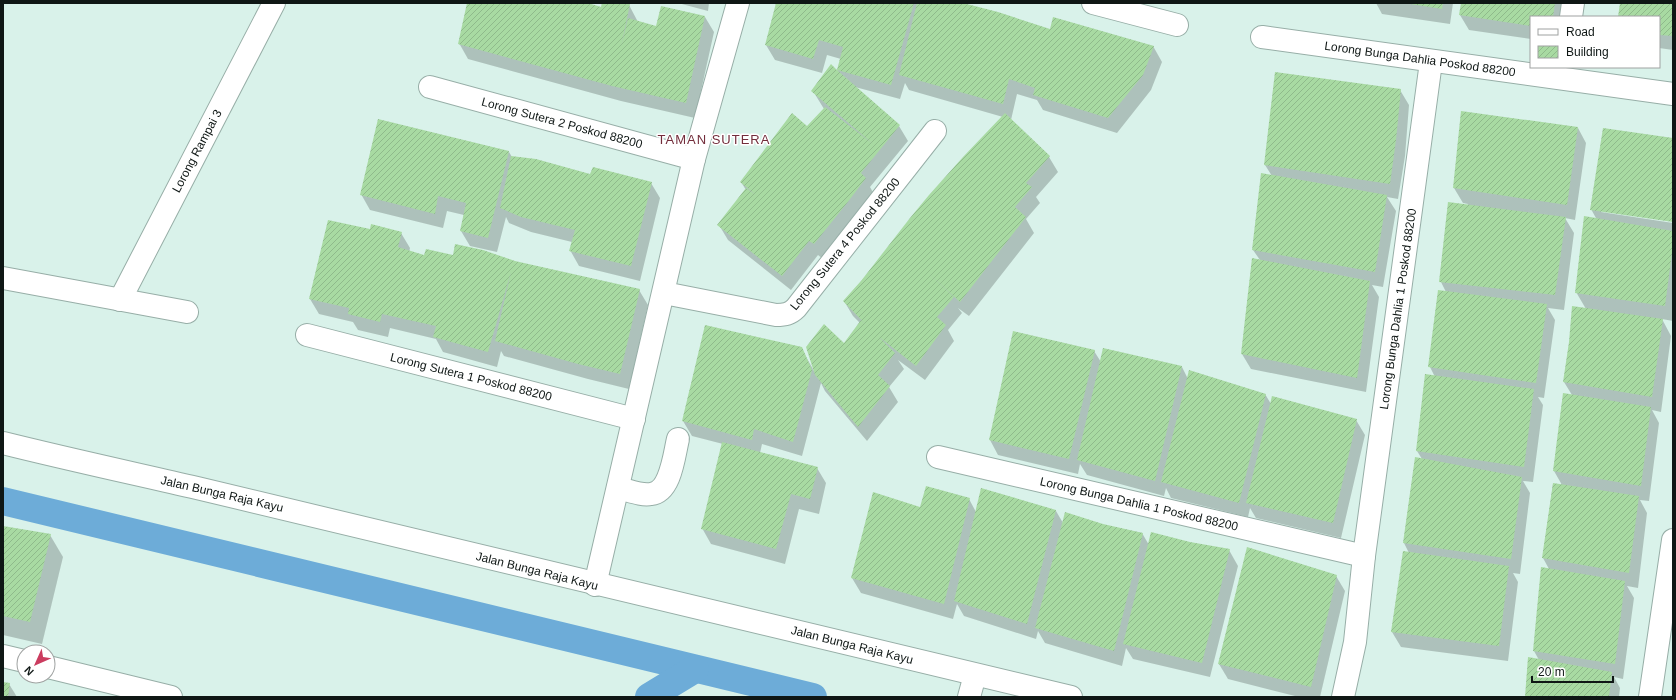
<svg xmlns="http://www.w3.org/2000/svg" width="1676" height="700" viewBox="0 0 1676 700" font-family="Arial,sans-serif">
<defs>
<pattern id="building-hatch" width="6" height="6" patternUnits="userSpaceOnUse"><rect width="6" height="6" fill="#a8daa2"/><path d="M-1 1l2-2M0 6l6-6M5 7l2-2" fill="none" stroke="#8fba8b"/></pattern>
</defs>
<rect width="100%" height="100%" fill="#d9f2ea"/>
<g fill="#0003">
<path d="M468,3h116l17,5 2,-5h21l5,2 9,17 19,5 48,-10 9,15 -19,86 -74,-17 -153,-42 -9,-16z"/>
<path d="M678,3h31l-1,8z"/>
<path d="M777,3h157l9,3 1,-3h17l90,27 102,16 9,16 -11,28 -34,43 -74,-23 -6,-10 -20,-6 -6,26 38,37 9,15 -22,25 4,6 -14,16 8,14 -65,83 -11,-8 4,5 -14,17 6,11 -29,39 -27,-20 6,9 -15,18 9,15 -31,39 -42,-50 -4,-8 -19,73 -40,-12 -2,9 57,15 9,15 -7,31 -20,-5 -14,55 -74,-20 -9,-16 21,-84 -31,-8 -9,-15 118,-73 13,23 30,-26 16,-22 -7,-7 -9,-15 159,-184 -94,-27 -4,-7 -5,16 -45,-12 44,39 9,15 -38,46 4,7 -51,65 -5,-4 -27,35 -63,-50 -9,-15 27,-35 -5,-8 66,-54 17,-19 -11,-18 24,-20 4,-12 -14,-4 -5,18 -47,-13 -9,-15z"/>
<path d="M1376,3h77l-3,21 -68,-10z"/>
<path d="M1462,3h103l-1,14h-33v22l-62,-9 -9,-15z"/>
<path d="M1621,3h52v47l-14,-2v-31h-40z"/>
<path d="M1400,90l9,15 -4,51 -7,43 -11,-2 9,14 -13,76 -11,-2 7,12 -13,95 -115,-23 -9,-15 18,-94 -7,-10 19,-74 -7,-11z"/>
<path d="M1578,128l8,15 -11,77 -10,-2 9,15 -10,77 -16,-2 7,12 -11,78 -6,-1 5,8 -10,77 -10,-1 7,12 -10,81 -7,-1 5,9 -10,79 -107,-14 -9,-15 17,-79 -5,-10 12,-85 6,1 -5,-8 18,-74 -5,-10 9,-76 7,1 -5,-10 27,-78 -5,-1 -9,-15z"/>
<path d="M1673,139v82l-72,-11v2l72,11v98l-11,-2 9,17 -10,76 -9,-2 7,13 -10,78 -9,-1 7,13 -9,75 -11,-2 7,12 -11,81 -9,-2 6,11 -1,9h-93l13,-37 -5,-9 15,-82 -6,-11 10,-74 9,1 -8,-14 18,-76 -8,-13 22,-73 -10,-17 21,-72 -6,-11z"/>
<path d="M509,152l3,5 79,18 60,8 9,15 -20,83 -61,-15 -9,-16 2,-8 -41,-10 -22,-9 -3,-6 -9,35 -27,-6 -9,-15 3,-16 -17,-4 -4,17 -73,-18 -9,-16z"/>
<path d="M371,230l30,3 9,15 -1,4 16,4h28l61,6 125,28 9,15 -19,84 -41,-10 -84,-23 -3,-5 -4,16 -54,-15 -7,-13 -46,-11 -2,9 -30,-7 -5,-8 -34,-8 -9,-15z"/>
<path d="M1094,351l7,11 81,5 6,12 77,15 6,10 85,16 9,15 -24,103 -85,-20 -6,-10 -2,9 -77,-19 -5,-10 -2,8 -77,-21 -7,-11 -2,10 -80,-19 -8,-15z"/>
<path d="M969,499l7,13 80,-1 7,12 40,2 39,8 7,12 41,-2 39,7 9,16 -28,111 -77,-18 -7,-11 -4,18 -77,-23 -7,-12 -2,8 -72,-23 -7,-12 -4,15 -92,-26 -9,-15 68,-70z"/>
<path d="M3,527l47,8 13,22 -21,87 -39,-9z"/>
<path d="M1336,576l9,15 -25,106h-21l-71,-18 -9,-15z"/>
<path d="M3,683l6,1 8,13h-14z"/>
</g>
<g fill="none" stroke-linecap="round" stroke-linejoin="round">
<g stroke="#6dacd8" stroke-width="28">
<path d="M3,501l810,196"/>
<path d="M649,697l46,-28"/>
</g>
</g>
<g fill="url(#building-hatch)">
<path d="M467,3h121l13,4 1,-4h25l3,1 -9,43 7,-29 28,8 5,-20 44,10 -19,87 -74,-17 -154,-42z"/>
<path d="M776,3h138l-23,82 -54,-15 63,55 -39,48 5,5 -19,25 -33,41 -5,-3 -27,35 -65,-51 29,-37 10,7 -16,-13 52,-69 15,13 18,-19 48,37 -62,-53 20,-27 6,6 6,-23 -24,-7 -6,19 -48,-14z"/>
<path d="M917,3l26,1v-1h20l35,9 52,17 3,-12 101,29 -11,29 -35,43 -75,-23 2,-7 -26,-9 -6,25 -104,-29z"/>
<path d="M1404,3h39l-1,6z"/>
<path d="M1461,3h94l-2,14h-22v9l-72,-11z"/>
<path d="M1620,3h53v33l-14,-1v-18h-41z"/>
<path d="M1275,72l126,17 -5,51 -6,44 -126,-19z"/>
<path d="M1461,111l117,16 -11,78 -114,-17z"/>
<path d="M1005,113l45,43 -24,27 6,4 -17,20 11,10 -66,85 -35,-32 29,27 -17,20 9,8 -30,41 -37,-29 16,16 -17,22 12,11 -32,41 -43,-52 -9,-28 18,-23 20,19 17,-23 8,8 -26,-27 18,-20 49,-63 19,-23 34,-38z"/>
<path d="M378,119l131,32 -21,87 -28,-7 6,-28 -28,-7 -3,18 -75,-19z"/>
<path d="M1603,128l70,10v84l-83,-12z"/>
<path d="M511,156l25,3 54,15 3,-7 59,15 -21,84 -62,-15 6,-21 -54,-13 -21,-9z"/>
<path d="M1261,173l126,22 -12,77 -123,-22z"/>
<path d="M1448,202l118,15 -11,78 -116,-13z"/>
<path d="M1584,216l89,15v14l-8,61 -90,-13z"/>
<path d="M328,220l42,9 1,-5 31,8 -4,15 26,8 2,-6 27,6 2,-11 28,6 32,11 125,28 -20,85 -42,-10 -83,-23 16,-69 -23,80 -55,-15 3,-11 -54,-12 -2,8 -32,-8 1,-6 -40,-9z"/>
<path d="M1252,258l118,23 -13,97 -116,-24z"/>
<path d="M1438,290l109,14 -11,79 -108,-16z"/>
<path d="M1572,306l91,13 -11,78 -89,-15 6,-40z"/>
<path d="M705,325l97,22 10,23 -19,72 -39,-13 -2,11 -70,-19z"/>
<path d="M1013,331l82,19 -26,109 -80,-19z"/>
<path d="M1103,348l79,18 -27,115 -78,-21z"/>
<path d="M1189,370l77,24 -27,109 -78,-21z"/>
<path d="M1425,374l109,15 -10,78 -108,-16z"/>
<path d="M1563,393l88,14 -10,79 -88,-15z"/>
<path d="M1272,396l85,23 -24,104 -87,-20z"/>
<path d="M722,442l96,25 -8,32 -19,-5 -15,55 -75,-20z"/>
<path d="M1415,457l107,20 -11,82 -108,-16z"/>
<path d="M1553,483l86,13 -10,77 -87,-15z"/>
<path d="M926,486l44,12 -26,106 -93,-26 22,-86 47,15z"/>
<path d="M981,488l75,22 -29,114 -73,-23z"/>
<path d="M1065,512l38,12 40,9 -29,118 -79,-23z"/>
<path d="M3,526l48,8 -21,88 -27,-6z"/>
<path d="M1151,532l39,10 40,7 -28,114 -79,-19z"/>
<path d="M1247,547l90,28 -26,112 -93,-23z"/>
<path d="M1403,551l106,15 -10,80 -108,-14z"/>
<path d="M1541,567l84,14 -10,83 -82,-13z"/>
<path d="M1528,657l84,15 -3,25h-84z"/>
<path d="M3,682l7,1 -2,14h-5z"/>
</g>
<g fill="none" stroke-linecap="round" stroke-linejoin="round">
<defs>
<g id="minor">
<path d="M1093,3l84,22"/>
<path d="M1571,17l2,-14"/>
<path d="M1262,37l411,57"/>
<path d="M430,87l264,72"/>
<path d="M3,278l184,34"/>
<path d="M664,293l112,22c9,0 14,-1 20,-7l139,-177"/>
<path d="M120,300l154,-297"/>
<path d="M307,335l327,84"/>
<path d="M938,457l426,99"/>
<path d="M618,488c10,2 23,8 33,6 20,-2 23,-39 27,-55"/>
<path d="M595,585l99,-426 44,-156"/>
<path d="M3,656l21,5"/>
<path d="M48,667l123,30"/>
<path d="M969,697l6,-22"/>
<path d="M1343,697l12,-55 9,-86 67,-494"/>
<path d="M1650,697l23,-157"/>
</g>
<path id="tertiary" d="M3,443c64,16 129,30 194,45 291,69 582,141 874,209"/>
</defs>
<use href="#minor" stroke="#97aea7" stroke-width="24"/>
<use href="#tertiary" stroke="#97aea7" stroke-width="24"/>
<use href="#minor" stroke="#fff" stroke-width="22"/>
<use href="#tertiary" stroke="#fff" stroke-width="22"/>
</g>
<g text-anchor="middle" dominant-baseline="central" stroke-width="3" stroke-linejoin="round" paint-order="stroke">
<g font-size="12" fill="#0f1715" stroke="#fff">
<text transform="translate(1420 59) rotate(8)">Lorong Bunga Dahlia Poskod 88200</text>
<text transform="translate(562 123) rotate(15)">Lorong Sutera 2 Poskod 88200</text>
<text transform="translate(197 151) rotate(-62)">Lorong Rampai 3</text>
<text transform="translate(845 244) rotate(-51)">Lorong Sutera 4 Poskod 88200</text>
<text transform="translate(1398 309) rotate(-82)">Lorong Bunga Dahlia 1 Poskod 88200</text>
<text transform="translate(471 377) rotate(14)">Lorong Sutera 1 Poskod 88200</text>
<text transform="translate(222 494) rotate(13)">Jalan Bunga Raja Kayu</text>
<text transform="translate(1139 504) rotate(13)">Lorong Bunga Dahlia 1 Poskod 88200</text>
<text transform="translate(537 571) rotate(14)">Jalan Bunga Raja Kayu</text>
<text transform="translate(852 645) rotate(14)">Jalan Bunga Raja Kayu</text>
</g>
<g font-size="13" letter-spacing="1" fill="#732d3b" stroke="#fff">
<text x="714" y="139">TAMAN SUTERA</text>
</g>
</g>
<rect width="1676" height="700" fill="none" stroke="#0f1715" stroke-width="8"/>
<rect x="1530" y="16" width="130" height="52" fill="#ffffff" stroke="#9fa2a1"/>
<rect x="1538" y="29" width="20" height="6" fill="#ffffff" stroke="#9fa2a1"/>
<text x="1566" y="36" font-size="12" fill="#0f1715">Road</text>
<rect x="1538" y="46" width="20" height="12" fill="url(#building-hatch)" stroke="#9fa2a1"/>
<text x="1566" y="56" font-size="12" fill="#0f1715">Building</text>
<g transform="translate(36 664) rotate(225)"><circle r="19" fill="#ffffff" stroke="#9fa2a1"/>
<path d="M0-3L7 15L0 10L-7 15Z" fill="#cb3c5f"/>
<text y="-6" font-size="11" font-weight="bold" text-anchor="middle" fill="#0f1715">N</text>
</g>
<path d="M1532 676v6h81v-6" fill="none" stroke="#0f1715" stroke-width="2"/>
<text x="1538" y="676" font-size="12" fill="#0f1715" stroke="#ffffff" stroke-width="3" paint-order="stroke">20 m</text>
</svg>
